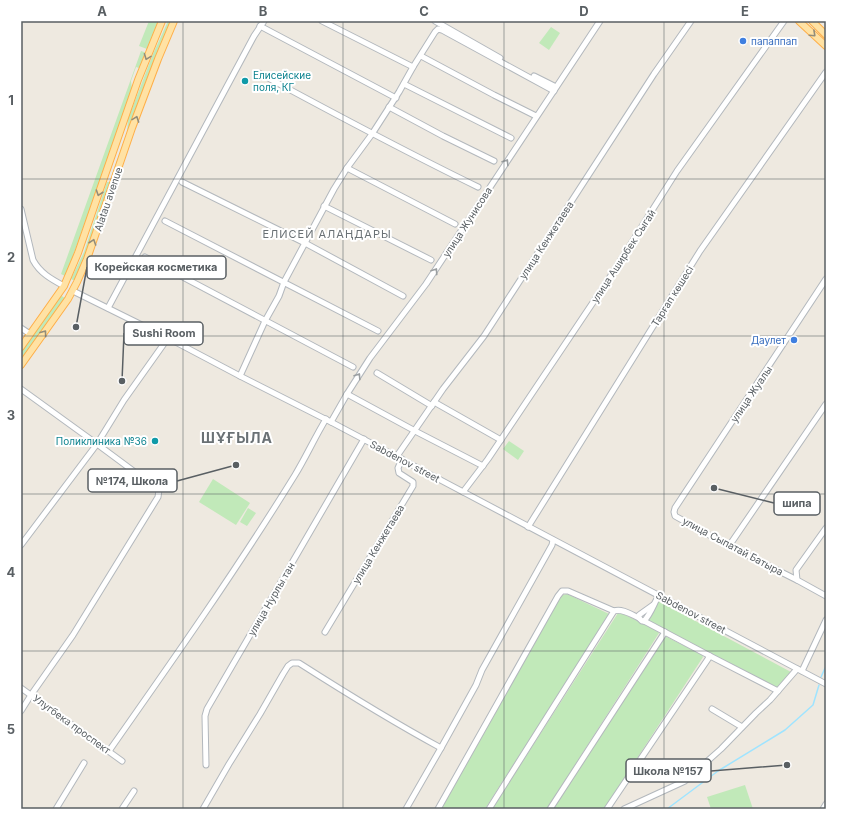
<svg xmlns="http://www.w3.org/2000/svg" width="847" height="830" viewBox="0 0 847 830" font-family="Inter,sans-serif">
<rect width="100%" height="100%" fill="#eee9e0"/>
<g fill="#c1e9b9">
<path d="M149,21h10l-12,28 -8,-3z"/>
<path d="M168,21h4l-57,155 -3,-2 15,-41 1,-14 25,-65z"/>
<path d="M551,27l9,6 -11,17 -10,-7z"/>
<path d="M141,51l6,2 -8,15 -3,-1 -5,14 1,8 -59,167 -8,20 -4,-2z"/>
<path d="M107,182h3l1,2 -24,70 -12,27 -4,-2 13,-27z"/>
<path d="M60,295l5,3 -44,62v-9z"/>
<path d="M509,441l15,10 -6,9 -15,-11z"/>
<path d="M213,479l37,24 -14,22 -37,-23z"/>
<path d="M248,508l8,5 -9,13 -7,-4z"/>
<path d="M567,594l40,19 2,1v2l-124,193h-44l119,-211 3,-3z"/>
<path d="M658,601l133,71 -11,12 -4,4 -2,-1 -124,-65 -1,-2v-2z"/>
<path d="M618,613h3l37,18 1,2 -112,176h-55z"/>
<path d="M665,637h2l35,18 1,2 -99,152h-51z"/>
<path d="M745,785l8,24h-42l-4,-12z"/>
</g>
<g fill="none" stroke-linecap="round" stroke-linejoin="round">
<g stroke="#9fe4ff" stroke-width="1.5">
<path d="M821,677l5,-11"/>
<path d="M667,809l51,-38 67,-41 28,-25 6,-20"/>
</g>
<defs>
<g id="minor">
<path d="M322,21l91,46"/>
<path d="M435,21l65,37"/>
<path d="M260,26l136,72"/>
<path d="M421,56l73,39 42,21"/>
<path d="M259,73c72,39 145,78 219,114"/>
<path d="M534,76l22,11"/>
<path d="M404,84l107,54"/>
<path d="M389,107l54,29 51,25"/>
<path d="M347,168l108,56"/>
<path d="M182,182l123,61 98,53"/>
<path d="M324,206l107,54"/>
<path d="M21,209l12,51c7,13 18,19 31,26"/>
<path d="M165,221l213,110"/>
<path d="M145,257l208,110"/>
<path d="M73,291l95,47 72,38 91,46 495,262"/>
<path d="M108,308l146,-272 10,-15"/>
<path d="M21,328l9,6"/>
<path d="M377,373l55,33"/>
<path d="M240,376l25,-55 14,-25 5,-14 50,-93 13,-21 25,-34 27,-42 14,-25 22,-35 3,-3 4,1 112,61"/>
<path d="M21,389l76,55 27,-44 44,-62"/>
<path d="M347,394l70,38 66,34"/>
<path d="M434,402l67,38"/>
<path d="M331,422l16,-28 23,-36 56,-74 174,-263"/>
<path d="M397,456l46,-67 41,-53 170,-262 37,-53"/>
<path d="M463,492l25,-33 120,-179 69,-109 107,-150"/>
<path d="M528,527l172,-276 126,-179"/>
<path d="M826,528l-30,42 1,10 29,16"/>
<path d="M21,545l76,-101 62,46 -1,7 -85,138 -42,60 -10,16"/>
<path d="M729,546l97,-142"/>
<path d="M797,580l-68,-34 -54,-30 -1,-4 1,-4 151,-229"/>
<path d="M653,605l-14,10v3l3,3h2l66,35 68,35"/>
<path d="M644,621c7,-7 10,-18 15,-26"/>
<path d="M325,632l88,-146v-4l-14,-9 -1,-5 4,-9"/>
<path d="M802,671l24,-51"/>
<path d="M21,688l101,73"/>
<path d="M712,709l30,18"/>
<path d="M109,751c64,-91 128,-182 186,-276 11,-18 20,-38 31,-56"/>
<path d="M206,765l-1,-49 2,-7 157,-270"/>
<path d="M56,809l28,-46"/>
<path d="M122,809l12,-18"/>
<path d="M203,809l26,-45 31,-50 23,-40 5,-8 4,-3h7c47,30 94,59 142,85"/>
<path d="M406,809l35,-61 35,-63 6,-15 70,-125 1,-5"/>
<path d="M438,809l120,-213 4,-5h6l46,20c8,-3 18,4 25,7"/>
<path d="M489,809l125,-198"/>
<path d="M550,809l115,-177"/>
<path d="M607,809l103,-153"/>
<path d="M624,809l61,-28 36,-32 35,-36 14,-13 27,-31"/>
<path d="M823,809l3,-5"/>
</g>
<g id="major">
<path d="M799,21l27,25"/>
<path d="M812,21l14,14"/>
<path d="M21,347l43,-61 14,-33 60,-173 24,-59"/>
<path d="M21,365l47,-66 9,-17 10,-23 45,-131 26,-69 16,-38"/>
</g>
</defs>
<use href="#minor" stroke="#b3b8bd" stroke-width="7"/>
<use href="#major" stroke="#ffaf48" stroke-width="8"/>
<use href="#minor" stroke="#fff" stroke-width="5"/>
<use href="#major" stroke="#ffe2a4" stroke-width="6"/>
</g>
<defs><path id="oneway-chevron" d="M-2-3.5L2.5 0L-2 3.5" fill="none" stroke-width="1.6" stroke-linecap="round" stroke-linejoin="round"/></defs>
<g stroke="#938d7a">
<use href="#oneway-chevron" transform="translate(813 34) rotate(43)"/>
<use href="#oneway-chevron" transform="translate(147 57) rotate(111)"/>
<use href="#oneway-chevron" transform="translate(136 119) rotate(-70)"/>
<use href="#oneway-chevron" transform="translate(99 193) rotate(109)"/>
<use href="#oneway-chevron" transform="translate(93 242) rotate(-71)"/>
<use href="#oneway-chevron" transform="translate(44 333) rotate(-54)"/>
</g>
<g stroke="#9b9fa1">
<use href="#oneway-chevron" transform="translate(506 162) rotate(-57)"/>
<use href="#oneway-chevron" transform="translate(435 271) rotate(-56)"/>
<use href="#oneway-chevron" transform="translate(358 376) rotate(-57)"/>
</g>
<path fill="none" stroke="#595f63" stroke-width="1" stroke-opacity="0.55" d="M183,21v788M343,21v788M504,21v788M664,21v788M21,179h805M21,336h805M21,494h805M21,651h805"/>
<g fill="#3f7fe0" stroke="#fff" stroke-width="1.5">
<circle cx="743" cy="41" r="4"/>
<circle cx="794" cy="340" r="4"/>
</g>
<g fill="#0f9aa8" stroke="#fff" stroke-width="1.5">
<circle cx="245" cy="81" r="4"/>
<circle cx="155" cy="441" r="4"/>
</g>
<g text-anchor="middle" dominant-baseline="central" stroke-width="4" stroke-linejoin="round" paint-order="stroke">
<g font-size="10" fill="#366cbe" stroke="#fff" text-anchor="start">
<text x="751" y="41">папаппап</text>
<text x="786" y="340" text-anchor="end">Даулет</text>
</g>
<g font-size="10" fill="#0d838f" stroke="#fff" text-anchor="start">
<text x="253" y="75">Елисейские<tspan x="253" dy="12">поля, КГ</tspan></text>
<text x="147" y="441" text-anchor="end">Поликлиника №36</text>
</g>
<g font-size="10" fill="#595f63" stroke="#fff">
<text transform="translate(108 199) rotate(-71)">Alatau avenue</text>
<text transform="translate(467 222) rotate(-57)">улица Жунисова</text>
<text transform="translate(546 240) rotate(-57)">улица Кенжетаева</text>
<text transform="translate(623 256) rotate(-57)">улица Аширбек Сыгай</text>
<text transform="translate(672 296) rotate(-58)">Тарғап көшесі</text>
<text transform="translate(751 394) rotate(-56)">улица Жуалы</text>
<text transform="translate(405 461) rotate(28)">Sabdenov street</text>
<text transform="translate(378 544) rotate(-59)">улица Кенжетаева</text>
<text transform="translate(733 546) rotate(28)">улица Сыпатай Батыра</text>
<text transform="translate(271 599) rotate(-60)">улица Нурлы тан</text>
<text transform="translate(691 612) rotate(28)">Sabdenov street</text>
<text transform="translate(72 724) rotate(36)">Улугбека проспект</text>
</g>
<g font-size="11" letter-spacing="1" fill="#6a7175" stroke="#fff">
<text x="327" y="234">ЕЛИСЕЙ АЛАҢДАРЫ</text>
</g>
<g font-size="14" font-weight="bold" letter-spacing="1" fill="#6a7175" stroke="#fff">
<text x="237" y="437">ШҰҒЫЛА</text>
</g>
</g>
<path fill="none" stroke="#595f63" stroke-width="1.5" d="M76 327L87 267M122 381L124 333M236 465L177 481M714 488L774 503M787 765L711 771"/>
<g fill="#595f63" stroke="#fff" stroke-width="1.5">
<circle cx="76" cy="327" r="4"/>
<circle cx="122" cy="381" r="4"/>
<circle cx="236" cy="465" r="4"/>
<circle cx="714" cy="488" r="4"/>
<circle cx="787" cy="765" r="4"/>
</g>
<g fill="#fff" stroke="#595f63" stroke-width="1.5">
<rect x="87" y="256" width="139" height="23" rx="4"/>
<rect x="124" y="322" width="79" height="23" rx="4"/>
<rect x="88" y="469" width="89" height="23" rx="4"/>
<rect x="774" y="492" width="46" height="23" rx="4"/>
<rect x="626" y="759" width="85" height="23" rx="4"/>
</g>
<g font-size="11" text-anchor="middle" font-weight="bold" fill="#595f63">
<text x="156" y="271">Корейская косметика</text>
<text x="164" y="337">Sushi Room</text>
<text x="132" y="485">№174, Школа</text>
<text x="797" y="507">шипа</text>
<text x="668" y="775">Школа №157</text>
</g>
<rect width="847" height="830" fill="none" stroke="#ffffff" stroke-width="44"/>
<rect x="22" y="22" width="803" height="786" fill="none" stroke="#595f63" stroke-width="1.5"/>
<g font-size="13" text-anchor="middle" font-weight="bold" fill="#595f63">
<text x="102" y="16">A</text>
<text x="263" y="16">B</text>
<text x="424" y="16">C</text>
<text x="584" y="16">D</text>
<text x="745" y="16">E</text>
<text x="11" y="105">1</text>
<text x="11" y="262">2</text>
<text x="11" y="420">3</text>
<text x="11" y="577">4</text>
<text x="11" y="734">5</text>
</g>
</svg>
